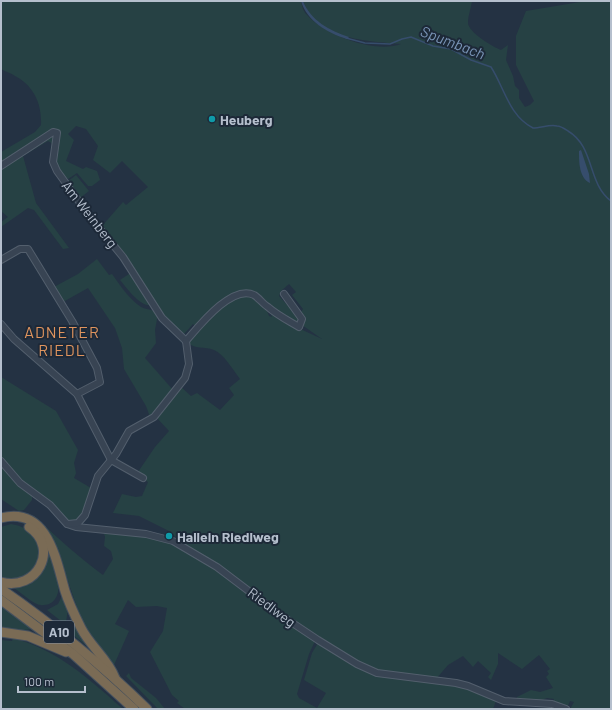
<svg xmlns="http://www.w3.org/2000/svg" width="612" height="710" viewBox="0 0 612 710" font-family="Barlow,sans-serif">
<rect width="100%" height="100%" fill="#243243"/>
<g fill="#264144" fill-rule="evenodd">
<path d="M1,1h300c1,5 2,10 6,14 18,20 68,39 94,29 -34,-3 -84,-4 -98,-43h169c-1,7 -4,15 -4,22 0,9 25,24 33,27l7,-5 -2,15 7,16 2,10 4,4v8l6,9 5,-2 4,-4 -18,-36v-29l10,-25 60,-10h25v708h-41l4,-7 -4,-1 -3,7 -14,-5 1,-4 -7,-1 -10,4h-21l1,-5 14,-7 9,2 13,-4 -7,-11 3,-3 -2,-3 3,-2 -11,-14 -17,14 -24,-16v11l-7,16 -3,-3 3,-4 -13,-12 -5,6 -10,-11 -15,9 -12,14 -49,-5 -20,-7 -80,-49 -47,-36 -53,-35 -18,-16 -30,-15 -26,-3 9,-19 14,3 6,-1 6,-14 -5,-3 1,-3 -6,-4 17,-25 14,-16 -13,-14 24,-31 11,10 6,-3 23,17 14,-15 -5,-7 11,-9c-7,-9 -16,-25 -26,-29 -10,-4 -19,0 -27,-8 12,-14 47,-58 68,-45 4,3 8,7 9,12l2,-1 3,8 3,1c-19,-50 -53,-13 -76,10l-3,-3 -9,10 -20,-18 -1,1 -16,-26 -45,-65 21,-24 3,3 22,-18 -26,-26 -12,12 -17,-13 5,-14 -12,-17 -10,-3 -8,8 6,6 -8,21 17,8 3,-2 11,4 3,9 -8,6h-4l-11,-13 -9,6 -12,-12v-21l-8,-5 -25,15 13,47 33,45 -6,1 -29,-39 -6,-2 -27,19v-5l7,-5 -7,-6v-59l34,-20 6,-7c1,-21 -7,-39 -26,-49 -4,-3 -9,-4 -14,-7zM289,284l7,8 -4,3 11,14 -2,3 1,13 20,14 -26,-12 4,-8 -21,-23 2,-5z"/>
<path d="M76,175l13,16 -9,7 -13,-16z"/>
<path d="M97,259l12,16 3,-1c8,11 17,25 29,33 6,3 13,2 17,7l-3,16 1,13 -11,15 28,32 -23,27 -4,-11 -22,-37 -2,-21 -7,-20 -27,-40 -25,14 -9,-15 24,-13z"/>
<path d="M132,272l19,33c-11,2 -24,-17 -31,-25z"/>
<path d="M1,377l55,34 22,39 -4,13 2,10 -2,5 17,10 -5,21 -8,11 -8,2c-25,-19 -53,-38 -69,-65z"/>
<path d="M1,463l31,32v5l-8,10 -5,1 -18,-12z"/>
<path d="M17,513c6,0 16,1 21,6 19,19 42,39 65,56l10,-16 -2,-8 -7,-5 1,-9 -2,-7 59,8 29,14 124,89 -6,13 -12,40 2,4 18,10 9,-15 -22,-13 8,-27 6,-10 58,32 7,2 80,9 33,15 -3,8h-308l-8,-6 2,-2 -7,-6 -22,-43 13,-21 4,-23 -10,-2 -21,1 -8,-7 -13,24 14,7 -15,34 -18,-21 -16,-28 -19,-55z"/>
<path d="M11,524c40,6 36,54 5,56 -5,1 -11,-2 -15,-4v-49z"/>
<path d="M45,548c10,11 23,48 4,56 -3,1 -9,2 -12,0 -6,-2 -19,-14 -26,-18l14,-3z"/>
<path d="M63,594l5,15 -2,13 -5,-1 -14,-11 11,-6z"/>
<path d="M1,607l31,22 -15,2 -16,-2z"/>
<path d="M73,617l18,32 -22,-17z"/>
<path d="M13,638c45,12 76,41 110,71h-122v-69l11,1z"/>
<path d="M129,673l2,5 25,20 9,11h-7l-32,-33z"/>
</g>
<g fill="#364d6c">
<path d="M301,1h2c7,19 27,30 46,36l-2,2c-20,-6 -40,-18 -46,-38z"/>
<path d="M581,150l8,24 1,9c-11,-5 -11,-21 -11,-32z"/>
</g>
<g fill="none" stroke-linecap="round" stroke-linejoin="round">
<path stroke="#364d6c" stroke-width="1.5" d="M346,38l19,5 25,1 12,-5 9,-2 22,9 18,3 20,11 20,7c13,20 18,49 42,61 8,0 17,-4 24,-2 4,0 8,3 11,5 27,16 19,52 43,70"/>
<defs>
<g id="minor">
<path d="M1,166l52,-34 4,1 -4,29 4,9 34,47 32,39 39,61 24,23"/>
<path d="M1,260l19,-11h8l44,72 25,47 3,14 -23,12"/>
<path d="M1,324l13,15 63,55 34,66 32,18"/>
<path d="M186,341c13,-15 46,-57 68,-46 5,3 9,9 14,12 9,8 21,14 31,20l3,-8 -18,-25"/>
<path d="M1,461l19,22 30,22 17,19 9,3 70,7 27,7 44,26 62,47 39,26 39,24 20,9 79,10 12,3 36,15 48,3 14,5"/>
<path d="M68,524l10,-1 7,-8 13,-39 18,-22 13,-23 25,-14 31,-39 4,-14 -3,-23"/>
</g>
<g id="highway">
<path d="M1,518c47,-12 55,42 64,73 4,13 10,25 16,37 9,18 27,31 34,50"/>
<path d="M1,582c36,10 59,-34 28,-55"/>
<path d="M1,589c52,36 101,76 146,120"/>
<path d="M1,600l72,54 61,55"/>
<path d="M1,632l27,4 38,16"/>
</g>
</defs>
<use href="#minor" stroke="#535f6d" stroke-width="8"/>
<use href="#highway" stroke="#434f5d" stroke-width="11"/>
<use href="#minor" stroke="#384453" stroke-width="6"/>
<use href="#highway" stroke="#7a6b55" stroke-width="9"/>
</g>
<g fill="#0f9aa8" stroke="#1d2938" stroke-width="1.5">
<circle cx="212" cy="119" r="4"/>
<circle cx="169" cy="536" r="4"/>
</g>
<g text-anchor="middle" dominant-baseline="central" stroke-width="4" stroke-linejoin="round" paint-order="stroke">
<rect fill="#1d2938" stroke="#8792a0" stroke-width="1" x="44" y="621" width="30" height="22" rx="3"/>
<g font-size="13" font-weight="bold" fill="#b5bfcd">
<text x="59" y="632">A10</text>
</g>
<g font-size="14" font-weight="bold" fill="#b5bfcd" stroke="#1d2938" text-anchor="start">
<text x="220" y="119">Heuberg</text>
<text x="177" y="536">Hallein Riedlweg</text>
</g>
<g font-size="14" fill="#b5bfcd" stroke="#1d2938">
<text transform="translate(90 214) rotate(52)">Am Weinberg</text>
<text transform="translate(272 607) rotate(37)">Riedlweg</text>
</g>
<g font-size="15" font-style="italic" fill="#7a95b7" stroke="#1d2938">
<text transform="translate(453 42) rotate(21)">Spumbach</text>
</g>
<g font-size="16" letter-spacing="1" fill="#df945e" stroke="#1d2938">
<text x="62" y="331">ADNETER<tspan x="62" dy="18">RIEDL</tspan></text>
</g>
</g>
<rect width="612" height="710" fill="none" stroke="#b5bfcd" stroke-width="4"/>
<path d="M18 686v6h67v-6" fill="none" stroke="#b5bfcd" stroke-width="2"/>
<text x="24" y="686" font-size="12" fill="#b5bfcd" stroke="#1d2938" stroke-width="3" paint-order="stroke">100 m</text>
</svg>
